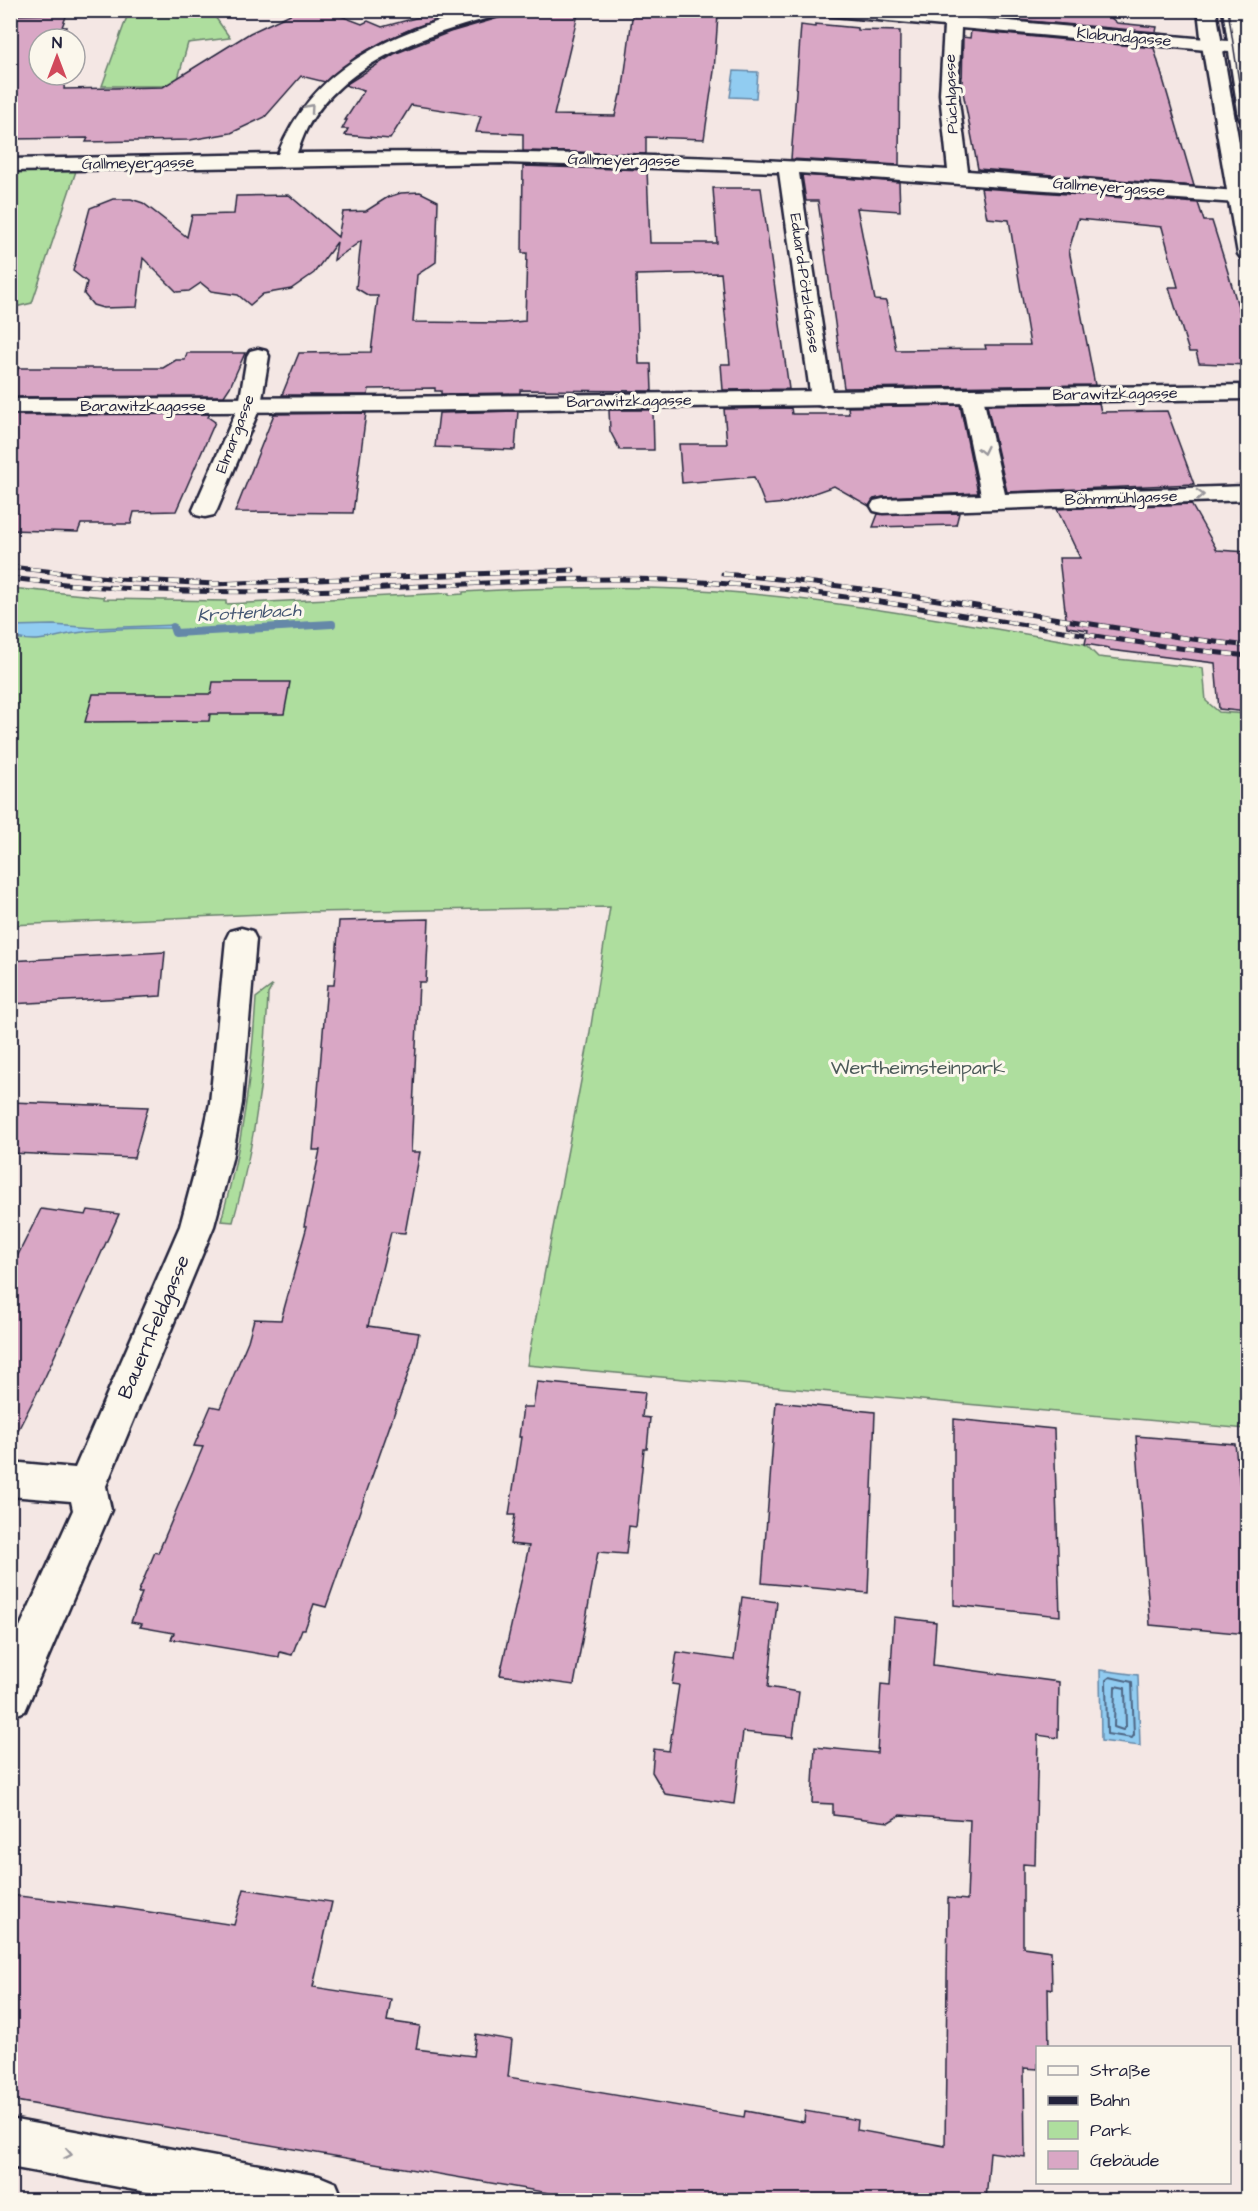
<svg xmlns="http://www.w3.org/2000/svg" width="1258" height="2211" viewBox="0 0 1258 2211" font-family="'Architects Daughter',sans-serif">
<rect width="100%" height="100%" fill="#f4e7e4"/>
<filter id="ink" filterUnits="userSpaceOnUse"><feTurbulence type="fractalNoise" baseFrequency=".0167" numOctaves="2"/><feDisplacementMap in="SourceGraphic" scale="12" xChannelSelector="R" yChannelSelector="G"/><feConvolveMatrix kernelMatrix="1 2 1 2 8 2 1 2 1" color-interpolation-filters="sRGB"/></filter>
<g filter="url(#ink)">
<g fill="#aede9e" stroke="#68806c" stroke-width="1.5">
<path d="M129,11h82l19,27 -42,5 -12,43h-74z"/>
<path d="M76,171l-44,132 -21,5 -1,-136z"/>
<path d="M10,588l94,9v2l122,2v3l223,-11v2l14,-1v-2c84,-5 170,-7 254,-1 124,9 246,33 368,53l13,13 105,11 3,33 13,11 28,2v715l-720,-64 61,-321 22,-137 -298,5 -301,13z"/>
<path d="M273,985l-5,9c-3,78 -14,153 -35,228l-12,-1c22,-78 30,-143 35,-223z"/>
</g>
<g fill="#91ccf1" stroke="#6588a8" stroke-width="1.5">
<path d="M734,71l24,1 -2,26 -26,-1z"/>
<path d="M53,625l43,3 79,-3 -4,3c-29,0 -59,0 -88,4 -29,3 -41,13 -72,5v-11z"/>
<path d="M1100,1670l38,5 2,71 -39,-5z"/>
</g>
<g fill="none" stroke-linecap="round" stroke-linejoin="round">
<g stroke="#4e6684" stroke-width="2">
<path d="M1110,1677l22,5 2,53 -2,3 -25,-4 -1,-54z"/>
<path d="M1115,1686l10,2 1,39 -3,3 -9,-3z"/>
</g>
<path stroke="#6588a8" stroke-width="8" d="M173,627l2,6 157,-9"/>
</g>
<g fill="#d9a7c5" stroke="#22223b" stroke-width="1.5">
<path d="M299,10h26l37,14 6,-3 14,6 63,-17h21l-53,18 -29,13 -27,15 -32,26 -24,-6 -36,41 -34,16 -41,7 -104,2 2,-4 -78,1v-124l57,-1 -5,13h5l-4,12h-24v36h11l-1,5 16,-2 -1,11 99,-2 87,-54z"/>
<path d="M508,10h71l-25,105 61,1 5,-21h2l11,-85 61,2 24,3 -4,56 -10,68 -58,-2v17l-123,-3v-17l-47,-2 5,-16 -70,-11 -21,34 -45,-4 3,-6h-6l5,-9h-2l19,-29 -19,-6 49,-31 56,-22 55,-16z"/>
<path d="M1010,10h92l15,13 40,4 -1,5 -161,-14z"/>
<path d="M815,24l43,4v2l42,1 -1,134 -108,-6 10,-134 14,2z"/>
<path d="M971,31l183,17 40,138 -216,-17 -16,-82 1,-50 7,1z"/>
<path d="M523,166l124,4 3,73h67l-4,-55h48l28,201 -66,1 -2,-26h9l-9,-91 -85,2 3,89h12l1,27 -132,-1v3l-79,1v-3h-6v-3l-66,1 -1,6h-86l17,-42 72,-1 7,-56h-9l-13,-8 5,-47 -27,19 3,-18 -23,31 -23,16 -28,5 -13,11 -12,-10 -27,-4 -10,-8 -12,8 -12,1 -34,-34 -6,49 -34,1 -10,-3 -9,-11 3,-12 -14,-11 17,-63 23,-9h18l12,4 44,34 5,-22 42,-1 2,-18 53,-1 49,42 5,-25 23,-1 22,-14 13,-4 19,-1 18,9 -2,61 -19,13 -4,47 90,1 22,-2 2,-68h-5z"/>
<path d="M802,175l97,7 1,29 -43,-3 18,92 11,1 10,49 90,-1 -1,-4h45l-21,-125 -22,-2 -6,-30 217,15 6,18h8l12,38 24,81v25l-49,-2 -3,-11h-7l-20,-65h9l-16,-60 -84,-8 -9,31 26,135 -251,3 -26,-187h-12z"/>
<path d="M187,353h58l-15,34 -6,9 -214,1v-26h7l1,-3h145l13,-8h9z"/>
<path d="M1099,403l2,9 66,-1 27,73 -187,8 -20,-87z"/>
<path d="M960,405l18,88 -95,4 -9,2 -5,7 -35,-20 -48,17 -21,2 -11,-28 -72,6 -3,-39h48l-3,-35 67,-1 1,6h57l-1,-7z"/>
<path d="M609,410h44l1,40h-34l-10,-19z"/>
<path d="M518,411l-3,39 -80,-3 4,-34z"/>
<path d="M366,413l-13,100 -118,-1 39,-98z"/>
<path d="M210,414l-2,3 7,5 -39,89 -42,1 -3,12h-50l-3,8 -68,-2v-115z"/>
<path d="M1191,504l26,46 31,2v160l-29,-3 -4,-46 -105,-13 -1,-2 -24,-4 3,-14 -21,-3 -8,-69h21l-23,-49z"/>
<path d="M959,513l-3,12 -83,2 5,-13z"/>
<path d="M213,682h77l-6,32h-74l-1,7 -124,1 8,-28h118z"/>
<path d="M429,919l-3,63h-7l-8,170h9l-15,81 -14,-1 -23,94 51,7 -5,24 -88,250 -12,-3 -9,25h-3l-10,26 -12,-3 -1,5 -108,-18 3,-6 -34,-6 2,-3 -11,-2 11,-29h-4l17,-41 3,1 45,-106 -9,-1 17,-40 9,2 28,-67 6,-22 27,1 26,-94h-3l16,-76h-7l14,-165h7l5,-64z"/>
<path d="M165,952l-4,44 -151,8v-43z"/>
<path d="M10,1102l138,5 -14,51 -124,-5z"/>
<path d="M41,1209l45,6 2,-5 31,4 -74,163 -35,69v-175z"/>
<path d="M537,1382l108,10 -3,25 8,1 -3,31h-3l-8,78 -7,-1 -3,28 -28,-2 -24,133 -74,-10 29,-129 -19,-2 5,-29h-6l12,-78h-2l4,-30h10z"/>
<path d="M776,1402l99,10 -7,181 -106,-10z"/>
<path d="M954,1419l100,10 6,187 -106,-11z"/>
<path d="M1136,1436l99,8 13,113v77l-98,-9z"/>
<path d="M742,1597l35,5 -9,85 31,5 -6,45 -50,-5 -9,72 -69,-10 -13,-22 2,-23 15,2 10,-66 -7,-1 5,-32 57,8z"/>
<path d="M894,1617l42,5 -3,43 126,17 -1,56 -20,-3 -3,130 -12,-1v83l28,4 1,38 -4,-1 1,60h-11v21l-14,-1 1,89 -35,-5 -4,48h-397l-579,-100v-205l113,13 111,17 10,-36 88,13 -19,85 78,12 -4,22 33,5 -4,23 57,7 3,-22 36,6 -4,37 236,40 1,-6 59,11 1,-11 53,9 -1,10 88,16 3,-248 19,2 3,-80 -70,-5 -11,7 -56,-7v-11l-21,-1 3,-56 62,6 4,-69 9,1z"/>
</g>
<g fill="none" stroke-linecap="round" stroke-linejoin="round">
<defs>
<g id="minor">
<path d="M476,10h30l-2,4c-70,18 -159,45 -197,114 -4,8 -7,17 -10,25 218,-3 434,3 651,17l-8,-76 4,-68 -122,-11 -8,-5h72l60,6 1,-6h17l-1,7 265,24 -5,-31h18l7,33v79l-7,-1 -2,-4 -10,-65 -268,-24 -3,66 10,77 269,20 7,2 3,4 -3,4 -7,2 -438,-30 34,226 -3,5 -8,2 -8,-2 -3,-5 -32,-227 -274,-9 -495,8v-12l268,-5c34,-87 113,-121 198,-144z"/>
<path d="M258,349l8,2 3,5 -8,49 -44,105 -3,5 -9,2 -9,-2 -3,-5 46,-105 8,-49 3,-5z"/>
<path d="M972,390l8,2 3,5 22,97 243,-8v14l-365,13 -9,-2 -3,-5 3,-5 9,-2 98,-4 -20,-98 3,-5z"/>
<path d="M241,928l11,3 4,8 -14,164 -10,56 -18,67 -108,260 5,24 -86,201 -15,6v-68l63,-139 -2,-9 -61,-5v-34l65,6 105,-242 18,-67 12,-56 16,-164 4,-8z"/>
<path d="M10,2119l309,57 17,7 7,17h-153l-180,-33z"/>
</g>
<g id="major">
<path d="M1198,10h18l32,185v65l-7,-2 -3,-4 -36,-209z"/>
<path d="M1248,385v14l-856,12 -382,2v-14l382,-2z"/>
</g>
</defs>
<use href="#minor" stroke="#22223b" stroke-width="5"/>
<use href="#major" stroke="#22223b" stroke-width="5"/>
<use href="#minor" fill="#fbf7ec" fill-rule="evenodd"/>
<use href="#major" fill="#fbf7ec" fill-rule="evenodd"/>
<g stroke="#22223b" stroke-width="1.5">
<path d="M1228,10l20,131"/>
<path d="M1240,38l8,50"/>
</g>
<defs>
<g id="rail">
<path d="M10,567l108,12 97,5 358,-14"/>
<path d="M723,574c177,13 349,52 525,72"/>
<path d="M10,578c110,14 220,16 331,12 108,-4 216,-14 325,-10 196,8 387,57 582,76"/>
</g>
</defs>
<use href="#rail" stroke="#22223b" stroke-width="5"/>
<use href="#rail" stroke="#fbf7ec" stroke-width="4" stroke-dasharray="10" stroke-linecap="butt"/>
</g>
<defs><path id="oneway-chevron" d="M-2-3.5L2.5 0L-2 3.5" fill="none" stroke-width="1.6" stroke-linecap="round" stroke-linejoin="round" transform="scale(1.5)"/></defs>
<g stroke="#99979c">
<use href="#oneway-chevron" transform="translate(310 108) rotate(-49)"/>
<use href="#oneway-chevron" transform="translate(983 450) rotate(78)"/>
<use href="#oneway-chevron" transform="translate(1200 495) rotate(-2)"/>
<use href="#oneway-chevron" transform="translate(68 2154) rotate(11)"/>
</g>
</g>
<g text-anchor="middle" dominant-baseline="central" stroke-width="6" stroke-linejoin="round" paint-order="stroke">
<g font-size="16" fill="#22223b" stroke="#fbf7ec">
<text transform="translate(1124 37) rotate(5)">Klabundgasse</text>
<text transform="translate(951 94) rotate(-92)">Püchlgasse</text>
<text transform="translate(624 160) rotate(1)">Gallmeyergasse</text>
<text transform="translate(138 163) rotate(-1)">Gallmeyergasse</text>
<text transform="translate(1109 187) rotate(4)">Gallmeyergasse</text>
<text transform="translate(805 283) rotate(82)">Eduard-Pötzl-Gasse</text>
<text transform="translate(1115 394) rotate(-1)">Barawitzkagasse</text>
<text transform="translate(629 401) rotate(-1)">Barawitzkagasse</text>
<text x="143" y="406">Barawitzkagasse</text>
<text transform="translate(235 434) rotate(-69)">Elmargasse</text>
<text transform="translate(1121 498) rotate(-2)">Böhmmühlgasse</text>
</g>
<g font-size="18" font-style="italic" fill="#435572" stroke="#fbf7ec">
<text transform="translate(249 613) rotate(-3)">Krottenbach</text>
</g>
<g font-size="20" fill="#4c5a59" stroke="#fbf7ec">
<text x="918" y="1068">Wertheimsteinpark</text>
</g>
<g font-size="20" fill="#22223b" stroke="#fbf7ec">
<text transform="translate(154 1327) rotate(-67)">Bauernfeldgasse</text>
</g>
</g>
<rect width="1258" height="2211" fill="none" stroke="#fbf7ec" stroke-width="36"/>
<rect x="18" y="18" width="1222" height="2175" fill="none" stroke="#22223b" stroke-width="2" filter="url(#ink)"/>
<rect x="1036" y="2046" width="195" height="138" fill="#fbf7ec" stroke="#a4a2a5" stroke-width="1.5"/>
<rect x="1048" y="2066" width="30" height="9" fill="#fbf7ec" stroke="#a4a2a5" stroke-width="1.5"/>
<text x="1090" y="2076" font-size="18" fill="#22223b">Straße</text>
<rect x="1048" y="2096" width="30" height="9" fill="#22223b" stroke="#a4a2a5" stroke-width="1.5"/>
<text x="1090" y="2106" font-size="18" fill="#22223b">Bahn</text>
<rect x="1048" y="2121" width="30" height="18" fill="#aede9e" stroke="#a4a2a5" stroke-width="1.5"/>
<text x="1090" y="2136" font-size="18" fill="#22223b">Park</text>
<rect x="1048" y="2151" width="30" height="18" fill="#d9a7c5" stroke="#a4a2a5" stroke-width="1.5"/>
<text x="1090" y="2166" font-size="18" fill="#22223b">Gebäude</text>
<g transform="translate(57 57)"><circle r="28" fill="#fbf7ec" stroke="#a4a2a5" stroke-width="1.5"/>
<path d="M0-4.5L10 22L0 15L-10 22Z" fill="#d1495b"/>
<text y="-9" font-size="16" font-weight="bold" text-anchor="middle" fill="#22223b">N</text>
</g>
</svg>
